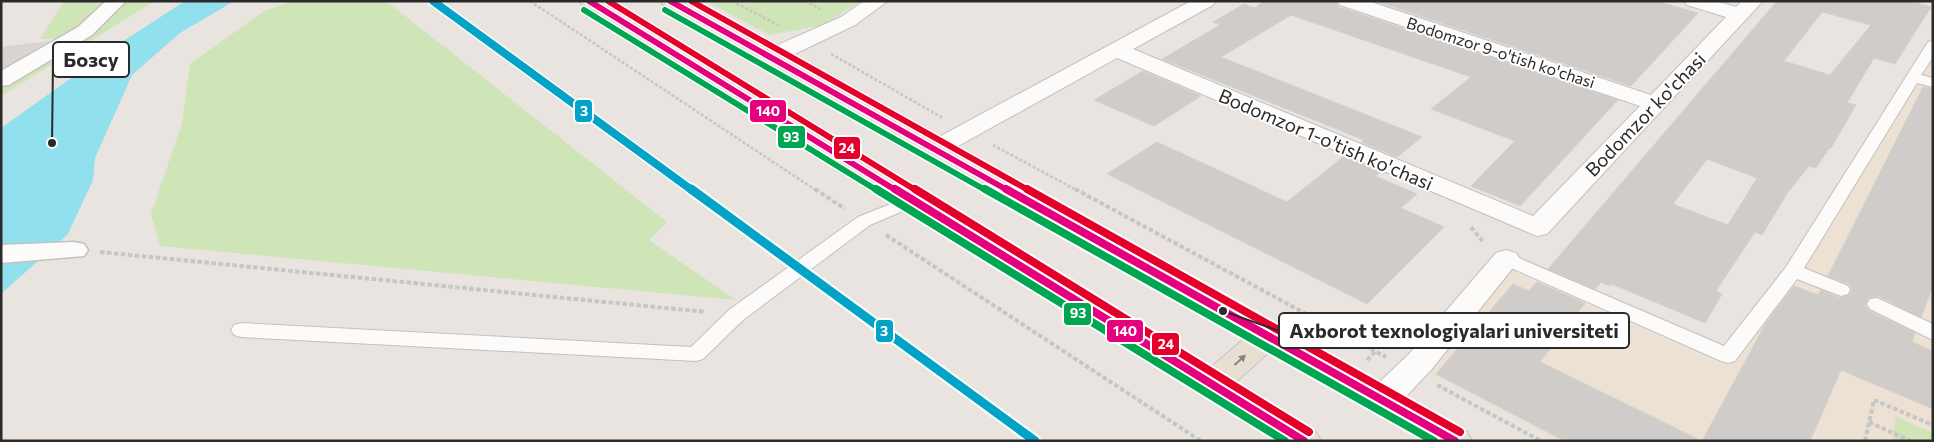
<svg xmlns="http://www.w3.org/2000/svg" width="1934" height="442" viewBox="0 0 1934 442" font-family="Commissioner,sans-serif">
<rect width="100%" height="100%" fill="#e9e4df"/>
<path fill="#ece1d3" d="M1933,44v397h-376l-132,-71 86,-99 210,94 143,-210z"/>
<g fill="#cfe5b7">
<path d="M64,1h91l-154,95v-12l77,-47 -38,2z"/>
<path d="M294,1h92l281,221 -18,18 87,60 -576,-54 -9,-32 31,-91 8,-59 74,-53z"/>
<path d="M706,1h155l-38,24 -54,10z"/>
<path d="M1896,417l37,16v8h-41z"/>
</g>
<path fill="#d9d4cf" d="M49,41l-48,29v-23z"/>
<path fill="#90e0ed" d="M185,1h49l-54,32 -48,42 -37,83 -2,22 -25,54 -67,60v-166l121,-86z"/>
<g fill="#d0ccc9" stroke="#d4d0cb" fill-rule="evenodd">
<path d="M1264,1h71l4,6 279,93 -98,106 -49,-20 44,-45 -84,-32 40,-32 -180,-62 -70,42 201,80 -25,20 -36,-15 3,-2 -202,-81 58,-34 -7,-3 31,-18 11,4z"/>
<path d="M1375,1h281l42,12 -67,73z"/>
<path d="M1777,1h134l20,6 -36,57 -21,-6 -27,45 9,2 -25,43h-2l-13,20 -7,-2 -21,26 -26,43 -7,-3 -39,59 6,3 -17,29 -93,-39 -2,2 -9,-4 -6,7 -47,-20zM1822,12l49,13 -41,50 -46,-14zM1707,159l50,19 -29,47 -55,-21z"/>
<path d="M1143,71l58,25 -47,30 -60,-26z"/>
<path d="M1923,87l10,2v197l-12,31 -43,-21 -10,2 -3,7 4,6 46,22 -3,9 21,9v58l-92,-39 -31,71h-245l-129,-67 77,-90 16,7 8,-9 48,21 -45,59 162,79 64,-118 28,-37 24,9 3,-5 19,8 10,-3 2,-6 -3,-5 -21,-8z"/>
<path d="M1157,142l130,60 57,-46 36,16 -5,4 42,18 -16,14 43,19 -77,77 -260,-130z"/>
</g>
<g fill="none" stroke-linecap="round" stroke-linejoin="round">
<defs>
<g id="service">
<path d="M1933,41v16l-12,18 12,3v9l-16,-4 -113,185 44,18 2,4 -2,4 -7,2 -44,-17 -62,82 -7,2 -7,-2 -221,-98 -3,-4 3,-4h12l212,91 62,-79 142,-225z"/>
<path d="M913,195l6,1 3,4 -3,4 -49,21 -127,95 -40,39 -7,2 -455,-24 -7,-2 -3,-5 3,-5 7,-2 450,24 38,-37 129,-93z"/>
<path d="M1877,298l56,26v16l-63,-31 -3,-5 3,-5z"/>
</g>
<g id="pedestrian">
<path d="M106,1h20l-34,34 -83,50 -8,1v-15l77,-44z"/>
<path d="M74,242l10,2 4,6 -4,6 -83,7v-18z"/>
</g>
<g id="minor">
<path d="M1191,1h25l-3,4 -80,44 400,167 107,-110 -300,-101 -3,-4h31l283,94 75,-78 -39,-12 -3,-4h32l20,6 6,-6h21l-216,233 -10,2 -420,-178 -175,97 -9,3 -9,-3 -4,-5 4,-5z"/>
<path d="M1506,250l10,3 4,6 -89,111 -37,39 -12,3 -12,-3 -5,-9 5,-9 39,-37 87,-101z"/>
</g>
<path id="tertiary" d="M864,1h24l-33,24 -77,37 -8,2 -8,-2 -3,-5 3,-5 79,-35z"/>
<path id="primary" d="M579,1h25l606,367 35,-30 -582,-333 -3,-4h25l782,431 5,9h-46l-157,-89 -34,31 81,49 5,9h-45l-694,-436z"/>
</defs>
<use href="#service" stroke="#c2c1c1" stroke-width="2"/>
<use href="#pedestrian" stroke="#c2c1c1" stroke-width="3"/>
<use href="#minor" stroke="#c2c1c1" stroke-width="2"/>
<use href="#tertiary" stroke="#c2c1c1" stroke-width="2"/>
<use href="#primary" stroke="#c4c3c1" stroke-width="2"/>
<g stroke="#c6c6c5" stroke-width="2.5" stroke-dasharray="3 2" stroke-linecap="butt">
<path d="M530,1l287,190"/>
<path d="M732,1l48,25"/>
<path d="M805,1l15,8"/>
<path d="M831,54l112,64"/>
<path d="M993,145l85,46"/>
</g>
<g stroke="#c6c6c5" stroke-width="4" stroke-dasharray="4.5 2.5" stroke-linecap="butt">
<path d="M815,189l30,20"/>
<path d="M1075,189l311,168"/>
<path d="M1471,227l13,16"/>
<path d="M886,235l315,206"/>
<path d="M100,252l606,60"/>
<path d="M1367,360l9,-9"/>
<path d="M1437,385l104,56"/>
<path d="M1869,422l41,19"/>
<path d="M1865,441l9,-41 59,25"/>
</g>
<use href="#service" fill="#fcfbfa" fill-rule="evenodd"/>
<use href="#pedestrian" fill="#fcfbfa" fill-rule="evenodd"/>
<use href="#minor" fill="#fcfbfa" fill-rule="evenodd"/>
<use href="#tertiary" fill="#fcfbfa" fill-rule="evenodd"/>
<use href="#primary" fill="#e7e0d2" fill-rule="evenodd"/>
<defs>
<g id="bus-1-far1">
<path d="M589,1l308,190"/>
<path d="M670,1l339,190"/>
</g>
<g id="bus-1">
<path d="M895,189l409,252"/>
<path d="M1006,189l449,252"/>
</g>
<g id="bus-2-far1">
<path d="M584,10l294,181"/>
<path d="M665,10l322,181"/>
</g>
<g id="bus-2">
<path d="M876,189l409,252"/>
<path d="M985,189l449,252"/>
</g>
<g id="bus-3-far1">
<path d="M608,1l309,190"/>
<path d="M691,1l339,190"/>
</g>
<g id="bus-3">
<path d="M915,189l394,243"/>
<path d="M1027,189l433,243"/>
</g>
</defs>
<use href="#bus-1-far1" stroke="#fff" stroke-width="9"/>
<use href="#bus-1" stroke="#fff" stroke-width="12"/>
<use href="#bus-2-far1" stroke="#fff" stroke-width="9"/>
<use href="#bus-2" stroke="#fff" stroke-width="12"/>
<use href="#bus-3-far1" stroke="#fff" stroke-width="9"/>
<use href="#bus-3" stroke="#fff" stroke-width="12"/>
<use href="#bus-1-far1" stroke="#e5007d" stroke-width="6"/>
<use href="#bus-1" stroke="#e5007d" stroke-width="8"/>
<use href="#bus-2-far1" stroke="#00a651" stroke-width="6"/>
<use href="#bus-2" stroke="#00a651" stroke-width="8"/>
<use href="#bus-3-far1" stroke="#e4002b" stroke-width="6"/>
<use href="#bus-3" stroke="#e4002b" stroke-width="8"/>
<defs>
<path id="metro-1-far1" d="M433,1l260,190"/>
<path id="metro-1" d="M691,189l344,252"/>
</defs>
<use href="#metro-1-far1" stroke="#fff" stroke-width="11"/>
<use href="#metro-1" stroke="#fff" stroke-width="13"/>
<use href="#metro-1-far1" stroke="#02a3c6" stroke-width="8"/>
<use href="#metro-1" stroke="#02a3c6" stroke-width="9"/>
</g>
<defs><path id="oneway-solid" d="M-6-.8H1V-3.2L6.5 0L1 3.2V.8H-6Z" transform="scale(1.25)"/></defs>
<use fill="#88857e" href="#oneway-solid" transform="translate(1240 360) rotate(-42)"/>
<g text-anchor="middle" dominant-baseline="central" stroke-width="4" stroke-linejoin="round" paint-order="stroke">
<g font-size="16" fill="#2a2a2a" stroke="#fff">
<text transform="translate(1501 52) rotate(18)">Bodomzor 9-o'tish ko'chasi</text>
</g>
<g font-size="19" fill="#2a2a2a" stroke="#fff">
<text transform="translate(1645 114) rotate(-46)">Bodomzor ko'chasi</text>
<text transform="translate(1326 139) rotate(23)">Bodomzor 1-o'tish ko'chasi</text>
</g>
</g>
<path fill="none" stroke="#2a2a2a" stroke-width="2" d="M52 143L53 60M1223 311L1279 331"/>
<g fill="#2a2a2a" stroke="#fff" stroke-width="2">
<circle cx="52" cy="143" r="5"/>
<circle cx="1223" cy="311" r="5"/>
</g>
<g fill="#fff" stroke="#2a2a2a" stroke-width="2">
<rect x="53" y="42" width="76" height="35" rx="5"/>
<rect x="1279" y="313" width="350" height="35" rx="5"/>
</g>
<g font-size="20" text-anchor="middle" font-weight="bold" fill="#2a2a2a">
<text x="91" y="67">Бозсу</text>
<text x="1454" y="338">Axborot texnologiyalari universiteti</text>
</g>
<g stroke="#fff" stroke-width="2">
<rect x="574" y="99" width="19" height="24" rx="5" fill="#02a3c6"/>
<rect x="749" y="99" width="38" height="24" rx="5" fill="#e5007d"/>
<rect x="777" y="125" width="29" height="24" rx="5" fill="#00a651"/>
<rect x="833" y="136" width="28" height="24" rx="5" fill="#e4002b"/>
<rect x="1063" y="302" width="29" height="24" rx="5" fill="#00a651"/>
<rect x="875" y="319" width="19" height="24" rx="5" fill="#02a3c6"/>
<rect x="1106" y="319" width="38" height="24" rx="5" fill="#e5007d"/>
<rect x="1151" y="332" width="29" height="24" rx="5" fill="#e4002b"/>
</g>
<g font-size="14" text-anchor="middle" font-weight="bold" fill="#fff">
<text x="584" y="116">3</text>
<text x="768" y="116">140</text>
<text x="791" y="142">93</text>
<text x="847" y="153">24</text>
<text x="1078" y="318">93</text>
<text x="884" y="336">3</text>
<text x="1125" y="336">140</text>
<text x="1166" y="349">24</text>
</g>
<rect width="1934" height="442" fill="none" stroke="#2a2a2a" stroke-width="5"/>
</svg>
